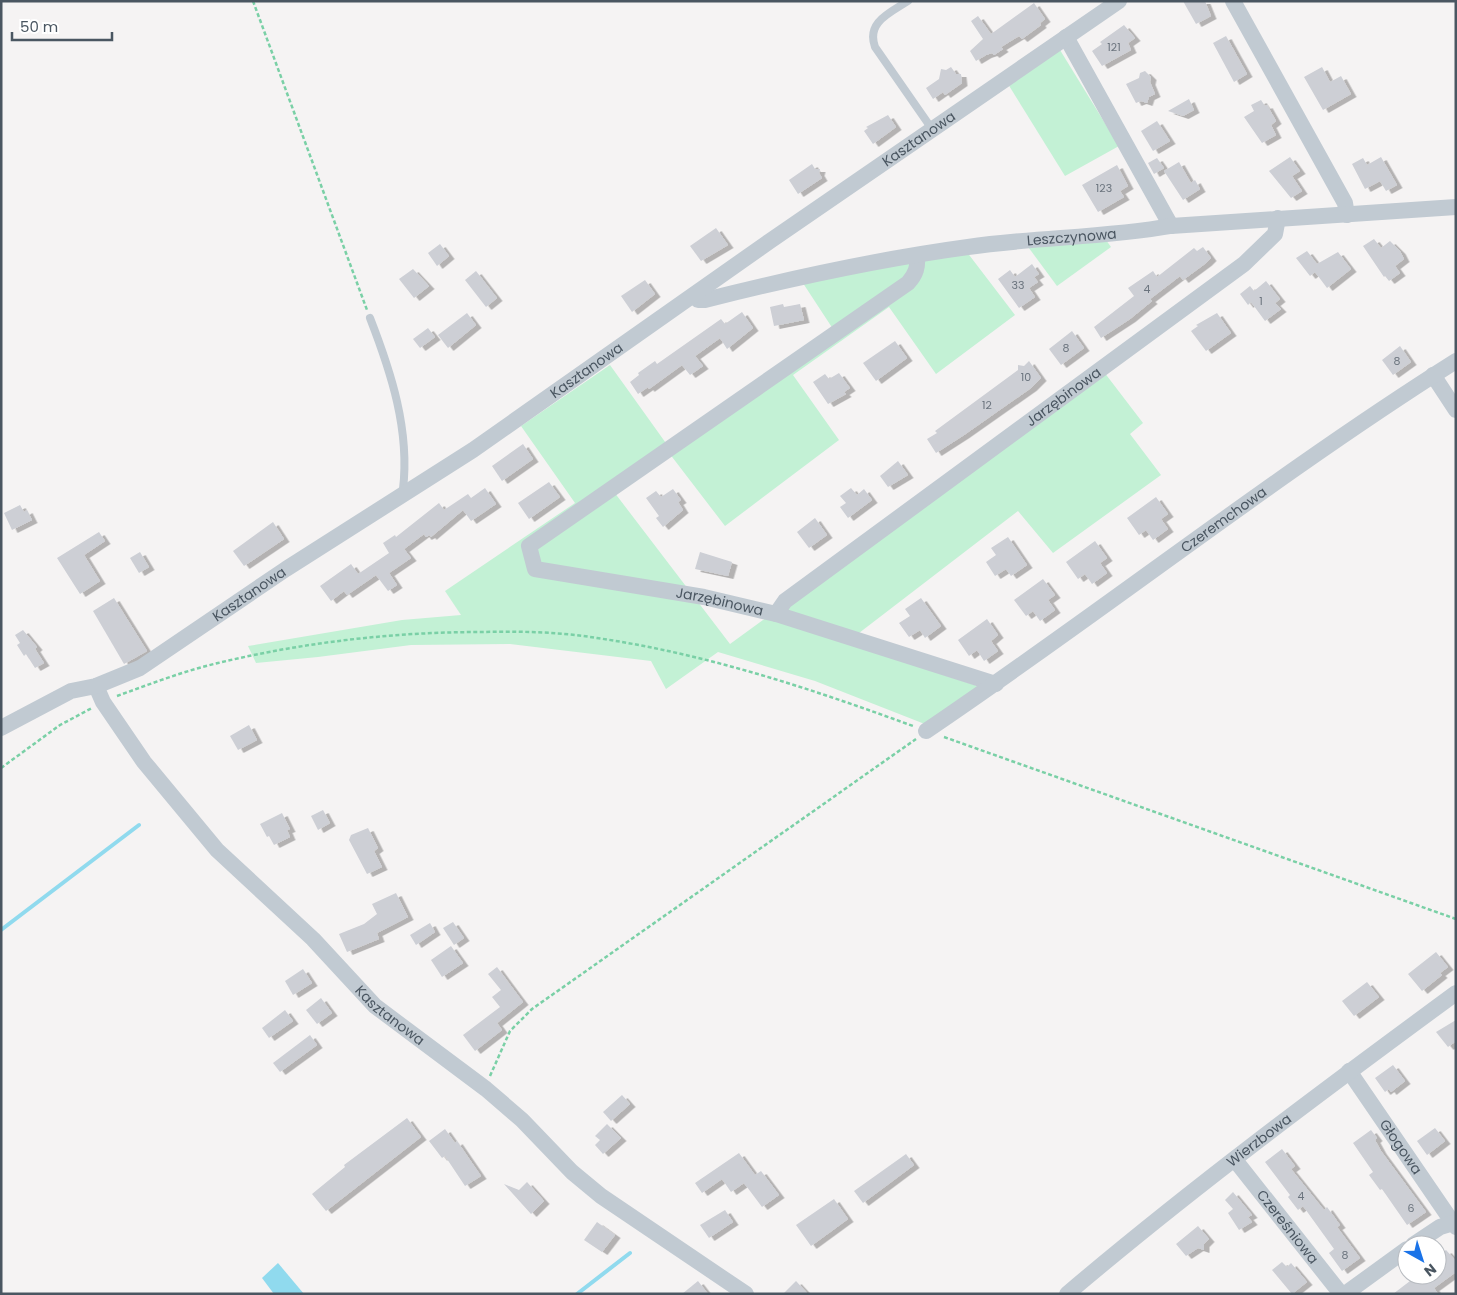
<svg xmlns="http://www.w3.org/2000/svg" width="1457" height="1295" viewBox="0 0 1457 1295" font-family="Poppins,sans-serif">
<defs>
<filter id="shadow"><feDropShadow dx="5.5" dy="3" stdDeviation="0" flood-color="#0004"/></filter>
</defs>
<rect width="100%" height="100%" fill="#f5f3f3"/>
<g fill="#c3f1d5">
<path d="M1060,50l59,96 -54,30 -57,-92z"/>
<path d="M1101,233l10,14 -54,39 -34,-46z"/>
<path d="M960,243l55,72 -79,59 -47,-67 -96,68 46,65 -114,86 -59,-77 -55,39 119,156 374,-272 39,51 -13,11 31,41 -108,78 -35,-42 -172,132 147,48 -53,39 -125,-49 -97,-29 -52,37 -15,-28 -141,-17 -99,1 -93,12 -62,6 -8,-17 154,-26 59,-5 -16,-24 130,-88 -54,-77 89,-61 58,81 165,-117 -36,-55z"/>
</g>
<path fill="#90daee" d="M278,1263l26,31h-30l-12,-16z"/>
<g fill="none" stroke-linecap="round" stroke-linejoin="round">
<g stroke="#90daee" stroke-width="4">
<path d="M1,930l138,-105"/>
<path d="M577,1294l53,-41"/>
</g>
</g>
<g fill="#cdcfd5" filter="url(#shadow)">
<path d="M1183,1h22l6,15 -15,8z"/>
<path d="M1034,3l11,16 -5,4 1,2 -19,14 -3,-3 -18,11 2,2 -9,6 -2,-2 -6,2 -10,6 -6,-10 13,-12 -12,-18 7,-5 13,18z"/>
<path d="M1124,25l11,13 -7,5 3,7 -29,16 -10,-15 10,-7 -2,-2z"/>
<path d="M1226,36l21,38 -13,8 -21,-39z"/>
<path d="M951,67l5,7h5l1,9 -17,12 -2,-3 -10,7 -7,-11 13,-9 2,-10 5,1z"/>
<path d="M1322,67l8,15 11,-6 10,18 -28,16 -19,-33z"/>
<path d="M1145,71l6,6 -1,5 5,12 -6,3 -2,6 -6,-2 -5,2 -10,-19 13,-6 1,-5z"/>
<path d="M1189,99l5,11 -11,6 -15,-5z"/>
<path d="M1261,100l4,6 2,-1 9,16 -5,4 5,10 -14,8 -18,-26 10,-6 -3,-6z"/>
<path d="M888,115l8,12 -23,17 -9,-13 4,-3 -2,-1z"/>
<path d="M1157,121l13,20 -17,10 -12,-20z"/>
<path d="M1290,157l10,14 -8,5 10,15 -11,7 -22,-27z"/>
<path d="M1381,157l16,28 -11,6 -6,-10 -15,8 -13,-25 11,-6 4,7z"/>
<path d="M1157,158l7,10 -10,6 -6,-11z"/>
<path d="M1179,162l12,21 4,-3 5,9 -17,11 -19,-29z"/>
<path d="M812,164l3,5h5l-1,4 3,5 -24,16 -9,-14z"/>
<path d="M1117,165l11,21 -8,5 4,6 -26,15 -16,-27z"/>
<path d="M716,228l12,17 -27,16 -11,-15z"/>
<path d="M1374,239l7,9 9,-7 10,10 4,8 -9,7 5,7 -11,8 -4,-5 -1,1 -21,-31z"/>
<path d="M440,244l9,12 -12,10 -9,-13z"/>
<path d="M1203,247l8,11 -5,5 -23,17 -3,-4 -30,23 2,2 -22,18 -29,19 -7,-11 40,-31 -6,-8 25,-17 4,6 37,-29 3,3z"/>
<path d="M1307,251l10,13 21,-12 13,17 -24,19 -12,-16 -5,4 -14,-18z"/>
<path d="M1032,264l7,10 -5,3 4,5 -9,6 6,9 -16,11 -21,-29 12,-9 5,7z"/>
<path d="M413,269l16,17 -15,12 -15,-19z"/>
<path d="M476,271l21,27 -11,9 -21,-27z"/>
<path d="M645,280l10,14 -23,18 -11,-16z"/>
<path d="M1266,281l14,18 -5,4 6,6 -16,12 -14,-19 -3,3 -8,-11 10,-8 4,5z"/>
<path d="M783,304l1,3 16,-3 4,16 -30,6 -4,-19z"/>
<path d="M742,312l11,16 -26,21 -7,-11 -25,18 8,10 -13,9 -8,-10 -33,24 -1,-2 -10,7 -8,-12 9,-7 -1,-2 17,-12 2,3 64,-45 4,5z"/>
<path d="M467,313l9,12 -28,23 -10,-13z"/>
<path d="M1217,313l14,20 -25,18 -15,-20 7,-5 -2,-1z"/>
<path d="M428,328l7,9 -15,11 -7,-9z"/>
<path d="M1072,331l12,17 -23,17 -12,-16z"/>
<path d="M895,341l12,17 -31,23 -13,-18z"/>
<path d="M1400,346l11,16 -18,13 -11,-15z"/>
<path d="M1029,361l12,17 -10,10 -67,47 -28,18 -9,-14 10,-6 -2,-2 83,-61v-5l6,1z"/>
<path d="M839,373l11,15 -6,4 2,2 -18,10 -15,-22 12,-8 4,5z"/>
<path d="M523,444l10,15 -31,22 -10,-15z"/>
<path d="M898,461l10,14 -20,12 -8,-11z"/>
<path d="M549,482l11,15 -31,22 -11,-16z"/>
<path d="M485,488l11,16 -25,17 -8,-11 -32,27 -1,-2 -4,2 -2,-3 -20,15 7,9 -22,15 8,12 -9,6 -12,-16 -29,20 -3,-4 -13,10 -11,-15 31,-22 7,10 31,-21 -6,-10 12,-8 1,2 43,-34 5,7 24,-16 3,4z"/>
<path d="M851,488l6,7 7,-6 8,11 -24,18 -8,-11 6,-4 -6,-7z"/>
<path d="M673,489l8,11 -3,2 5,8 -20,17 -7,-9 3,-2 -13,-18 10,-7 5,6z"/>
<path d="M1156,497l12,17 -7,5 7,10 -15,11 -7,-10 -7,5 -12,-17z"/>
<path d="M20,505l4,7 3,-2 5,10 -20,10 -8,-17z"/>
<path d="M815,518l12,17 -18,13 -12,-16z"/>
<path d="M273,522l11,17 -40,27 -11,-15z"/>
<path d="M99,532l6,9 -21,14 16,26 -20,13 -23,-36z"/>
<path d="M1008,537l19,28 -16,11 -5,-7 -11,7 -9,-14 10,-7 -5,-7z"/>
<path d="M1095,541l12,17 -7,5 7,10 -15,11 -7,-10 -7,5 -12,-17z"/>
<path d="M140,552l9,15 -10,6 -9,-15z"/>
<path d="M700,552l32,10 -4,14 -33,-7z"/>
<path d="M1043,579l12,16 -7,5 7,10 -15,11 -7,-10 -7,5 -12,-16z"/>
<path d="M114,598l33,53 -23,13 -31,-53z"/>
<path d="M921,598l20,28 -16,12 -5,-8 -11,7 -10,-14 11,-7 -5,-7z"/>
<path d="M987,619l11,16 -7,6 7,10 -14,10 -7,-11 -8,6 -11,-16z"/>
<path d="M23,630l14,17 -2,2 9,14 -9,5 -9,-14 -2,2 -7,-11 3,-2 -5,-8z"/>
<path d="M249,725l8,15 -19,10 -8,-14z"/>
<path d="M323,810l7,13 -12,7 -7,-14z"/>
<path d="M282,813l8,16 -3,1 3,7 -16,8 -5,-9 -2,1 -7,-13z"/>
<path d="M368,828l10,20 -4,3 8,16 -15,7 -18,-34 2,-5z"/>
<path d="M396,893l12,24 -31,16 2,6 -32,13 -8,-18 25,-10 13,-10 -5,-10z"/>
<path d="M453,922l11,16 -10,7 -11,-17z"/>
<path d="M430,923l5,9 -19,13 -6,-10z"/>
<path d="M451,946l12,17 -21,14 -11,-17z"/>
<path d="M1436,952l12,15 -8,6 2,2 -20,16 -14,-17z"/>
<path d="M497,967l26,35 -26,21 5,7 -27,21 -12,-16 37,-28 -8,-10 9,-7 -13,-16z"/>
<path d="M303,969l9,14 -19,12 -8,-14z"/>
<path d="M1367,982l12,15 -25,19 -12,-15z"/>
<path d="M321,998l11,15 -15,11 -11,-14z"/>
<path d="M285,1010l8,11 -24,17 -7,-10z"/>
<path d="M1456,1020v21l-8,6 -12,-15z"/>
<path d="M310,1035l7,10 -37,27 -7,-9z"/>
<path d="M1393,1065l12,16 -14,11 -2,-3 -4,3 -10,-14z"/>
<path d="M622,1095l8,9 -19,17 -8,-9z"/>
<path d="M407,1118l14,19 -95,74 -14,-17 33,-27 -1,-2z"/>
<path d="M607,1124l14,14 -18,16 -8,-9 5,-5 -5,-4z"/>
<path d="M1435,1128l10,13 -18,14 -10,-14z"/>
<path d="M445,1129l10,14 2,-2 24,35 -16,10 -20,-30 -3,2 -13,-17z"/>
<path d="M1371,1130l6,8 -2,2 6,11 45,61 -19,13 -25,-36 -2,1 -11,-15 4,-3 -20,-29z"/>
<path d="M1282,1149l13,17 -4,3 33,41 3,-3 13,18 -3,2 23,31 -18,13 -13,-18 5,-4 -31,-43 -5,4 -10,-13 2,-2 -25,-33z"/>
<path d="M739,1153l16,22 6,-4 18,24 -17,12 -18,-24 -13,9 -9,-13 -20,14 -7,-10z"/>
<path d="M906,1154l8,11 -51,38 -9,-12z"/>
<path d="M527,1182l17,19 -13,13 -27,-30 15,6z"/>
<path d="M1233,1192l19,23 -4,2 4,5 -13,8 -11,-17 5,-4 -8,-9z"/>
<path d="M834,1199l14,20 -37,27 -15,-21z"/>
<path d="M725,1210l8,12 -24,16 -9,-13z"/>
<path d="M597,1222l18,13 -13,17 -18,-12z"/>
<path d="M1198,1226l11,13 -5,5v6l-6,-2 -12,8 -10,-12z"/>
<path d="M1446,1250l10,11v11l-22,16 4,6h-45l17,-13 -4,-6h31v-18z"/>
<path d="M1282,1262l5,5 4,-4 16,19 -15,12 -20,-24z"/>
<path d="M698,1281l10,13h-26z"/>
<path d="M796,1281l12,13h-25z"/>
</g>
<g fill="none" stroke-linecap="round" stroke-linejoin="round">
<g stroke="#7ad0a6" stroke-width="2.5" stroke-dasharray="4 2.5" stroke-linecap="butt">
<path d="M253,1l114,309"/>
<path d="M117,696c33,-12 67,-25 101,-33 87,-21 176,-31 264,-31 38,-1 78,0 115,6 109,16 212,50 316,88"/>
<path d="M944,737l512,182"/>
<path d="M1,768l59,-43 32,-17"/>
<path d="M490,1076l20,-45 22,-22 384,-270"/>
</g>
<g stroke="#c1cad2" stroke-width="8">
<path d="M908,1c-18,12 -42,21 -33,46l57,82"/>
<path d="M370,318c21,54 40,112 33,171l3,4"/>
</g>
<g stroke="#c1cad2" stroke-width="16">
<path d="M1233,1l112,202 2,12"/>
<path d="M1066,37l105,189"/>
<path id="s1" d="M917,256c1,11 -1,18 -9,27l-379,263 6,23 169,28 72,17 9,-13 459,-337 31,-30 3,-16"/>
<path id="s2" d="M694,295l4,5h7c87,-22 174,-41 263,-53 67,-10 136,-9 203,-21l285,-19"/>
<path d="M1433,375l23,35"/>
<path d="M776,614l220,70"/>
<path id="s3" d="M96,686l7,16 41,60 73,88 96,89 62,67 111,83 36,31 50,52 29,24 145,98"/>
<path id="s4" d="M1,728l70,-37 25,-5 44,-18 146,-99 187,-119 297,-209 349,-240"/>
<path id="s5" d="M926,731c179,-121 348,-255 530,-370"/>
<path id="s6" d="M1349,1071l104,152 3,-2"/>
<path id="s7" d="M1235,1160l106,134"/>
<path d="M1413,1245l27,-18 13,-4 3,4"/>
<path id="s8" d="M1067,1294c125,-106 257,-204 389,-301"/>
<path d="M1345,1294l62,-45"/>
</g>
</g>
<g text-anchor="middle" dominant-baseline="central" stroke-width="4.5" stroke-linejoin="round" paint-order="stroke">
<g font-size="11" fill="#6b747e">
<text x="1114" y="47">121</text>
<text x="1104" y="188">123</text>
<text x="1018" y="285">33</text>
<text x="1147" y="289">4</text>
<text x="1261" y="301">1</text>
<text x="1066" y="348">8</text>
<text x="1397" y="361">8</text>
<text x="1026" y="377">10</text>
<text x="987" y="405">12</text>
<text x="1301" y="1196">4</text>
<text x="1411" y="1208">6</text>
<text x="1345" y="1255">8</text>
</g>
<g font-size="14" fill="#4a5661" stroke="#fff">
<text stroke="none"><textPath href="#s4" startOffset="1094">Kasztanowa</textPath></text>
<text stroke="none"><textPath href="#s2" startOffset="386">Leszczynowa</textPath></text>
<text stroke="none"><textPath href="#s4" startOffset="689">Kasztanowa</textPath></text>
<text stroke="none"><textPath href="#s1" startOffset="1121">Jarzębinowa</textPath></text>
<text stroke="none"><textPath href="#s5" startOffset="365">Czeremchowa</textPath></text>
<text stroke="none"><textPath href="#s4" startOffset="284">Kasztanowa</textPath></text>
<text stroke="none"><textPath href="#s1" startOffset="702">Jarzębinowa</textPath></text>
<text stroke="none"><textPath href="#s3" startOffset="444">Kasztanowa</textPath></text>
<text stroke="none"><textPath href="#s8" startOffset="246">Wierzbowa</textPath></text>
<text stroke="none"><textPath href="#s6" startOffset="92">Głogowa</textPath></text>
<text stroke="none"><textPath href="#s7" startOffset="85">Czereśniowa</textPath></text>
</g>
</g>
<rect width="1457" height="1295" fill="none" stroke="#4a5661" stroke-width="5"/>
<g transform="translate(1422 1260) rotate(141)"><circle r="24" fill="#ffffff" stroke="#b7bbc0"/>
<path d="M0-4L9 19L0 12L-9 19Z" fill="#1a73e8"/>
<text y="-8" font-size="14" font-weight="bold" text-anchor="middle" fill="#4a5661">N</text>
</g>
<path d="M12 32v8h100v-8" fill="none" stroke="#4a5661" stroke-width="2.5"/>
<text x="20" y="32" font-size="15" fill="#4a5661" stroke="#ffffff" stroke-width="4" paint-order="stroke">50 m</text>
</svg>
